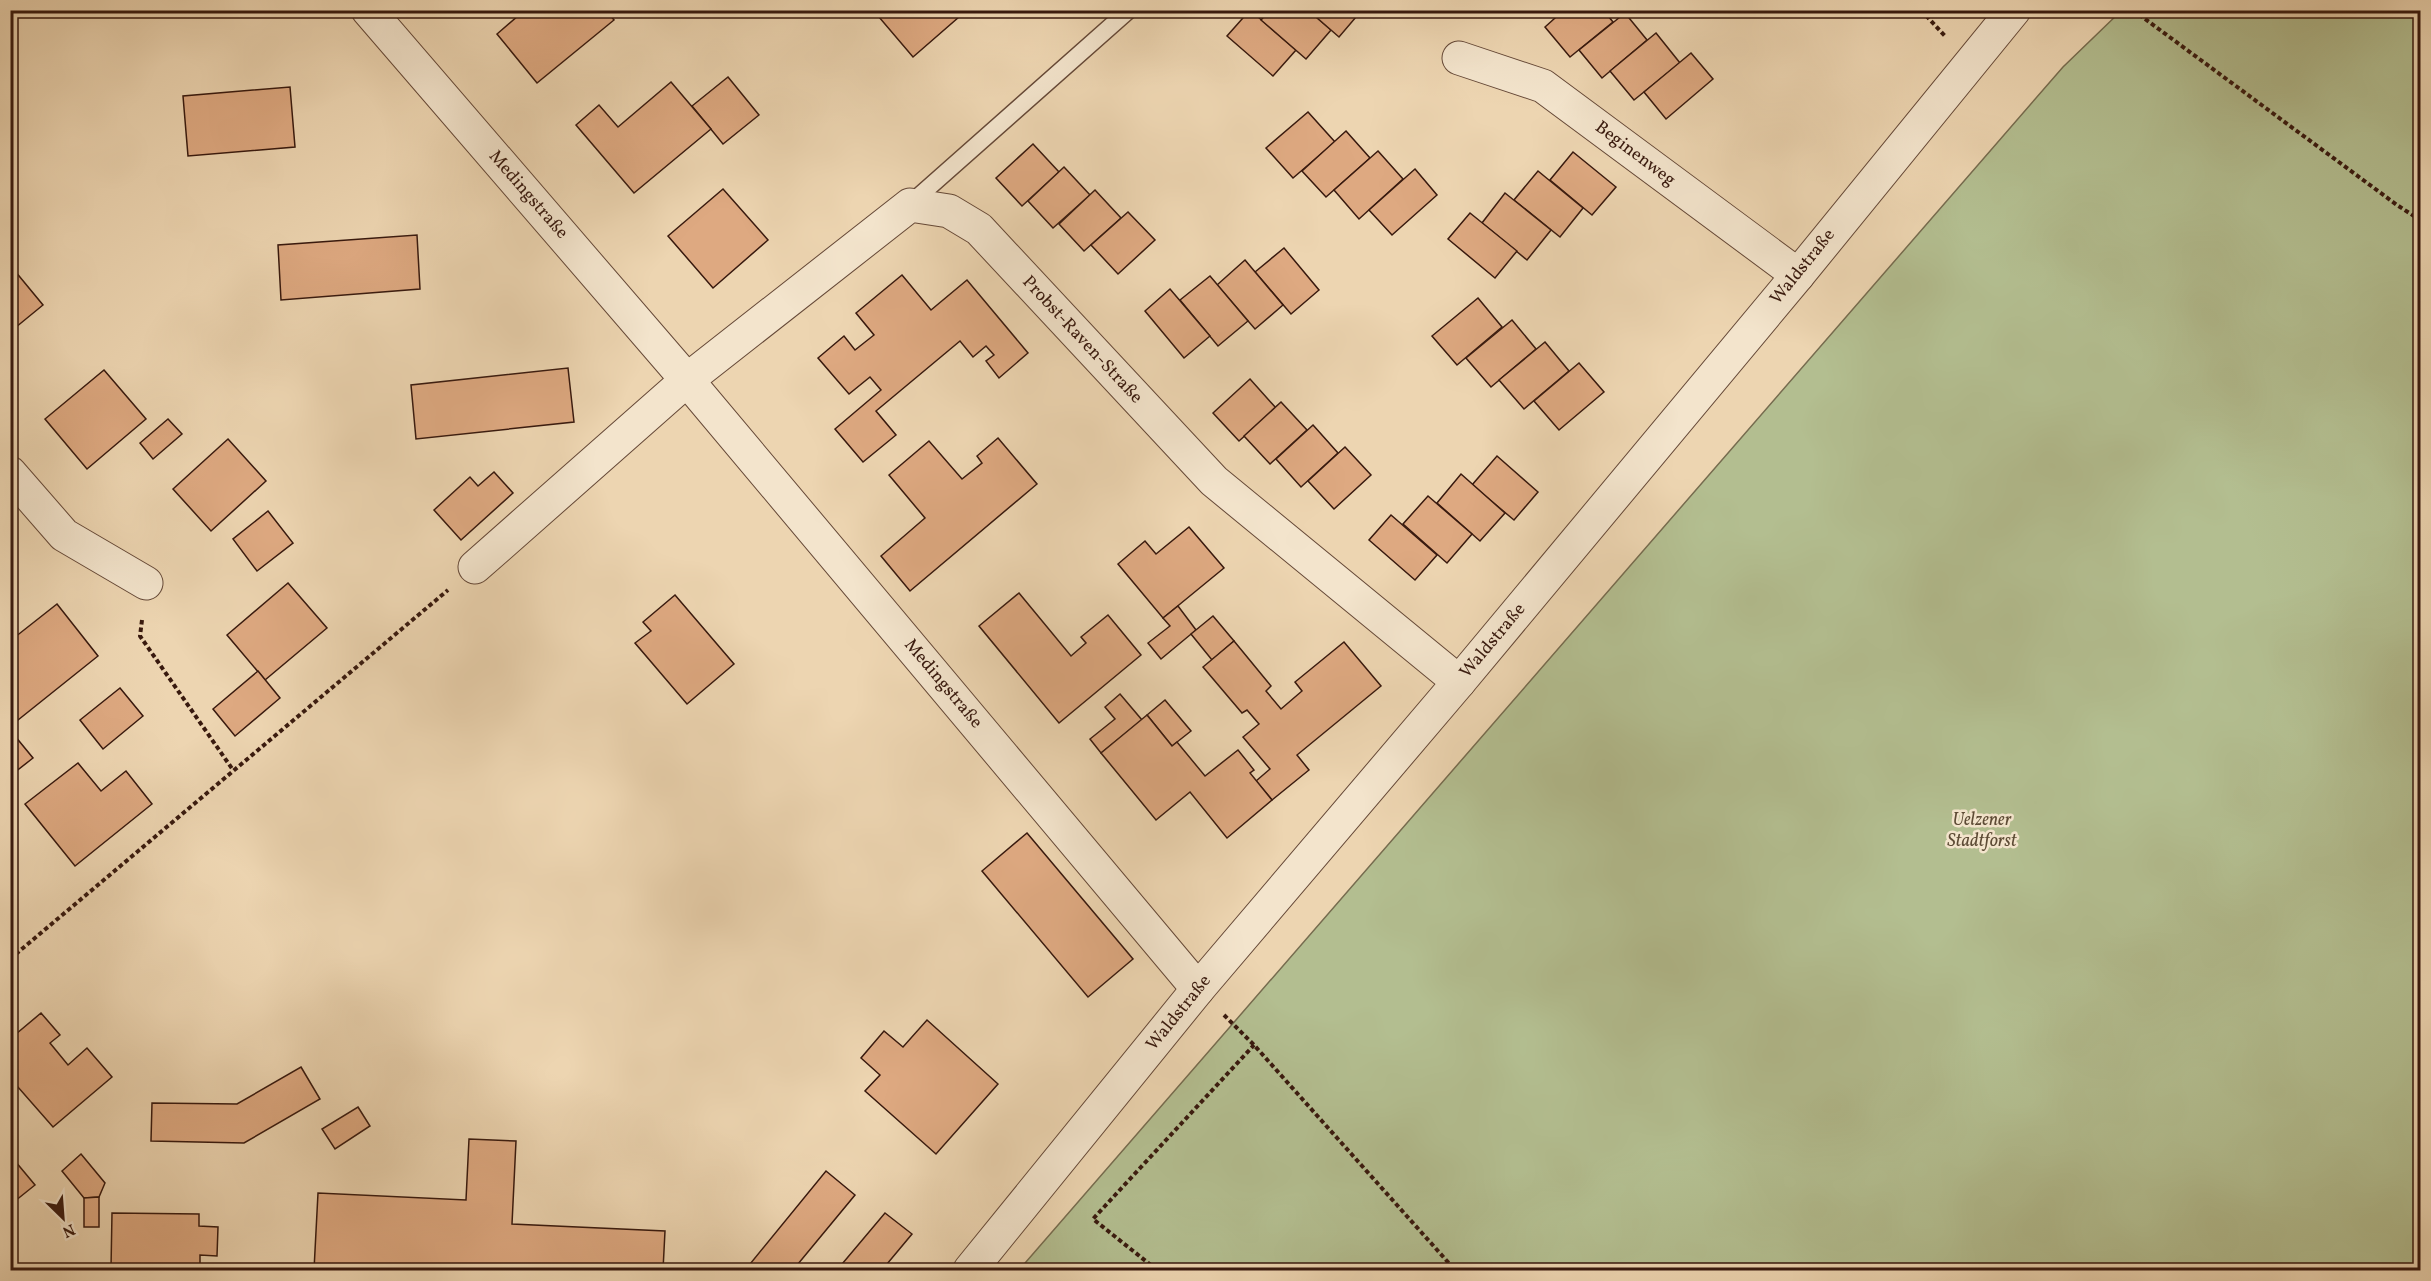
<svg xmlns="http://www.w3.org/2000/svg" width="2431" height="1281" viewBox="0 0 2431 1281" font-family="Vollkorn,serif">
<rect width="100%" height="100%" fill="#edd5b1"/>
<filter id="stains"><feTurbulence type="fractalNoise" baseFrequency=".00333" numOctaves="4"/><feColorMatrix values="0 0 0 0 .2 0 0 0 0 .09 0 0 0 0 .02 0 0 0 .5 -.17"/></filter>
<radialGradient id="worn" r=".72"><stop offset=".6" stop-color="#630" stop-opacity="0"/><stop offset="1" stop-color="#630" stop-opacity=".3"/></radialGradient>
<path fill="#b3be90" stroke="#766c4f" stroke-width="1.5" d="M2121,11h299v1259h-1401l1044,-1203z"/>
<g fill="#dea981" stroke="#38190e" stroke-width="1.5">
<path d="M10,10h16l-10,9z"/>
<path d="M525,10h81l8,10 -77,63 -40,-49z"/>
<path d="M873,10h94l-54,47z"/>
<path d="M1250,10l46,40 -23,26 -46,-40z"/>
<path d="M1270,10h38l23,20 -25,29 -45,-39z"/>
<path d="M1308,10h54l-23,27z"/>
<path d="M1366,10h12l-5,7z"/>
<path d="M1564,10h39l10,12 -43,35 -25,-30z"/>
<path d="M1625,13l22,27 -45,38 -23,-28z"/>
<path d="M1656,33l24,30 -46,37 -24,-29z"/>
<path d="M1691,53l22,26 -47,40 -22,-27z"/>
<path d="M728,77l31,38 -36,29 -31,-38z"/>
<path d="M671,82l40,47 -77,64 -58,-68 23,-20 19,22z"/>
<path d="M290,87l5,60 -107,9 -5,-60z"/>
<path d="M1308,112l27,30 -42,36 -27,-30z"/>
<path d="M1346,131l24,27 -44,39 -24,-26z"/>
<path d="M1033,144l26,28 -37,34 -26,-28z"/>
<path d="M1378,151l25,28 -44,40 -25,-29z"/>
<path d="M1573,152l43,35 -24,28 -42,-35z"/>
<path d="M1064,167l26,28 -37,33 -25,-27z"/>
<path d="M1415,169l22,26 -45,40 -23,-25z"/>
<path d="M1538,171l45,37 -23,29 -46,-37z"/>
<path d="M723,189l45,51 -55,48 -45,-52z"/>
<path d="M1095,190l26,28 -37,33 -25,-27z"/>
<path d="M1505,193l46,37 -24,30 -45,-37z"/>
<path d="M1128,212l27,28 -37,34 -27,-29z"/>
<path d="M1470,213l47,38 -22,27 -47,-39z"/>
<path d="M417,235l3,54 -139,11 -3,-55z"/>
<path d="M1284,248l35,42 -28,24 -36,-42z"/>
<path d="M1245,260l38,45 -28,24 -38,-44z"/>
<path d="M10,265l33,40 -33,27z"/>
<path d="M902,275l29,35 36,-30 61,73 -29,25 -13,-17 8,-6 -8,-9 -13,11 -13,-16 -84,70 20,24 -33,27 -28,-33 46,-39 -11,-13 -21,17 -31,-36 26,-22 11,14 19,-15 -18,-22z"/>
<path d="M1210,276l38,45 -30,25 -38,-46z"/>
<path d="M1170,289l40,47 -26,22 -39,-47z"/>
<path d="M1478,298l24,29 -45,38 -25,-29z"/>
<path d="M1512,320l24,29 -45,38 -25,-29z"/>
<path d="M1545,342l24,29 -45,38 -25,-29z"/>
<path d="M1579,363l25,29 -45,38 -25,-29z"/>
<path d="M568,368l6,54 -158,17 -5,-54z"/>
<path d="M104,370l42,49 -59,50 -42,-50z"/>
<path d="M1250,379l26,29 -37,33 -26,-28z"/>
<path d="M1281,402l26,28 -37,34 -26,-28z"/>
<path d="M168,419l14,15 -29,25 -13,-16z"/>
<path d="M1313,425l25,28 -37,34 -25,-28z"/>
<path d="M998,438l39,46 -127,107 -29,-35 44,-38 -36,-43 40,-34 33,38 20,-16 -5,-7z"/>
<path d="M228,439l38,42 -55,50 -38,-42z"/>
<path d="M1345,447l26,28 -37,34 -26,-28z"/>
<path d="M1497,456l41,36 -24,28 -42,-35z"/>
<path d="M494,472l19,21 -52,47 -27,-30 36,-33 8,9z"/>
<path d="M1461,474l44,39 -25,28 -43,-38z"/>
<path d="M1428,496l44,38 -25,29 -44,-39z"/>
<path d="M268,511l25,32 -36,28 -24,-32z"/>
<path d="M1391,515l46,40 -22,25 -46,-40z"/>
<path d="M1189,527l35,41 -61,50 -45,-54 27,-23 11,13z"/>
<path d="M10,564l7,8 -7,5z"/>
<path d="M288,583l39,45 -62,52 -38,-45z"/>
<path d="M1019,593l52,63 15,-13 -5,-6 27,-22 33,40 -82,68 -80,-97z"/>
<path d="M675,595l59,69 -47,40 -52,-61 16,-12 -8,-9z"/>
<path d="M57,604l41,52 -80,64 -8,-10v-69z"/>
<path d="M1178,606l18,24 -35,29 -13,-16 22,-17 -7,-8z"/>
<path d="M1213,616l21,25 -22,19 -21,-26z"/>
<path d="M1234,641l37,45 -5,5 15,18 21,-18 -7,-9 49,-40 37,44 -84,69 12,15 -37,30 -16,-19 14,-12 -27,-32 16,-13 -12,-14 -5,3 -39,-46z"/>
<path d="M258,671l22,27 -45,38 -22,-27z"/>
<path d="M120,688l23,28 -40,33 -23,-29z"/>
<path d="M1120,694l22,26 -41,33 -11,-14 25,-20 -10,-12z"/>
<path d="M1165,700l26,31 -19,15 -25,-31z"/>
<path d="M1147,715l25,31 5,-4 28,34 33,-26 16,20 -4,3 22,27 -45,38 -37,-46 -34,28 -55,-67z"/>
<path d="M10,730l23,28 -23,18z"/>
<path d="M78,763l23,28 25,-20 26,33 -77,62 -50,-62z"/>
<path d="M1027,833l106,126 -45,38 -106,-126z"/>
<path d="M41,1013l19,22 -10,8 18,22 19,-17 25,29 -59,50 -43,-49v-39z"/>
<path d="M927,1020l71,64 -62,70 -71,-63 15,-16 -19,-17 23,-27 19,16z"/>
<path d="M301,1067l19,32 -76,44 -93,-2 1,-38 85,1z"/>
<path d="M358,1107l12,19 -35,23 -13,-20z"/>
<path d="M469,1139l47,2 -4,83 153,7 -2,39h-349l4,-77 148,7z"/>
<path d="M81,1154l24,29 -6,14 -15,1 -22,-27z"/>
<path d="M10,1155l25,30 -25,20z"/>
<path d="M826,1171l29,24 -62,75h-34l-9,-6z"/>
<path d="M99,1197v30h-15v-29z"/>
<path d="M112,1213l87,1v12l19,1 -1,29 -17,-1v14l-89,-1z"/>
<path d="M885,1213l27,21 -30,36h-45z"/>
</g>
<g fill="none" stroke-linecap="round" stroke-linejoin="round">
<defs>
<path id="service" d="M910,204l219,-194"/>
<g id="minor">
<path d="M368,10l319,370 511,609"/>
<path d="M1459,58l84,28 255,189"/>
<path d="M10,473l54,62 82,48"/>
<path d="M475,567l212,-187 223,-175 39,6 30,18 235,252 245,201"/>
<path d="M970,1270l228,-281 261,-307 339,-407 216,-265"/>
</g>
</defs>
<use href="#service" stroke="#654837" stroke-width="19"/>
<use href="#minor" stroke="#654837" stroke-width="35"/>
<g stroke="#38190e" stroke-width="4" stroke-dasharray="4.5 3" stroke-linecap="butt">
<path d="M1921,10l24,26"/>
<path d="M2133,10l264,195 23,15"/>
<path d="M142,620l-2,16 93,134"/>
<path d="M10,959l438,-369"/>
<path d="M1224,1015l30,30 201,225"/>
<path d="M1157,1270l-64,-51 161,-174"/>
</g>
<use href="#service" stroke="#f3e4cc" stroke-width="16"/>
<use href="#minor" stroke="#f3e4cc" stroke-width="33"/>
</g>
<g text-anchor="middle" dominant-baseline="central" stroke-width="5" stroke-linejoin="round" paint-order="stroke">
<g font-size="18" fill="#38190e" stroke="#f3e4cc">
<text transform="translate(1635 154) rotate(37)">Beginenweg</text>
<text transform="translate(528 195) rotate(49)">Medingstraße</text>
<text transform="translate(1803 267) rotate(-51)">Waldstraße</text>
<text transform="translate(1082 340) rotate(47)">Probst-Raven-Straße</text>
<text transform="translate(1493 641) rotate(-50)">Waldstraße</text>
<text transform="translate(943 684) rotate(50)">Medingstraße</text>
<text transform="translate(1179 1013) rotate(-51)">Waldstraße</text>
</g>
<g font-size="18" font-style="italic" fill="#5d4b35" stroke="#f3e4cc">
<text x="1982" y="820">Uelzener<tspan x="1982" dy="21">Stadtforst</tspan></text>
</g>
</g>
<rect width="2431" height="1281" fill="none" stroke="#edd5b1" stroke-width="36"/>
<rect x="12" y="12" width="2407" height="1257" fill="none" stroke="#38190e" stroke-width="3"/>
<rect x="18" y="18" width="2395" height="1245" fill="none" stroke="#38190e" stroke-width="1.5"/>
<g transform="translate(63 1218) rotate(155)" stroke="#f3e4cc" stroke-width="4.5" paint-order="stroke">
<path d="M0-4.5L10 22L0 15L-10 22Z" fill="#38190e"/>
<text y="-9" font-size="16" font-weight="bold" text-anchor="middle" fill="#38190e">N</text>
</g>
<rect width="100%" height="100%" filter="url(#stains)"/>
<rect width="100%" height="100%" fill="url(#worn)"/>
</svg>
